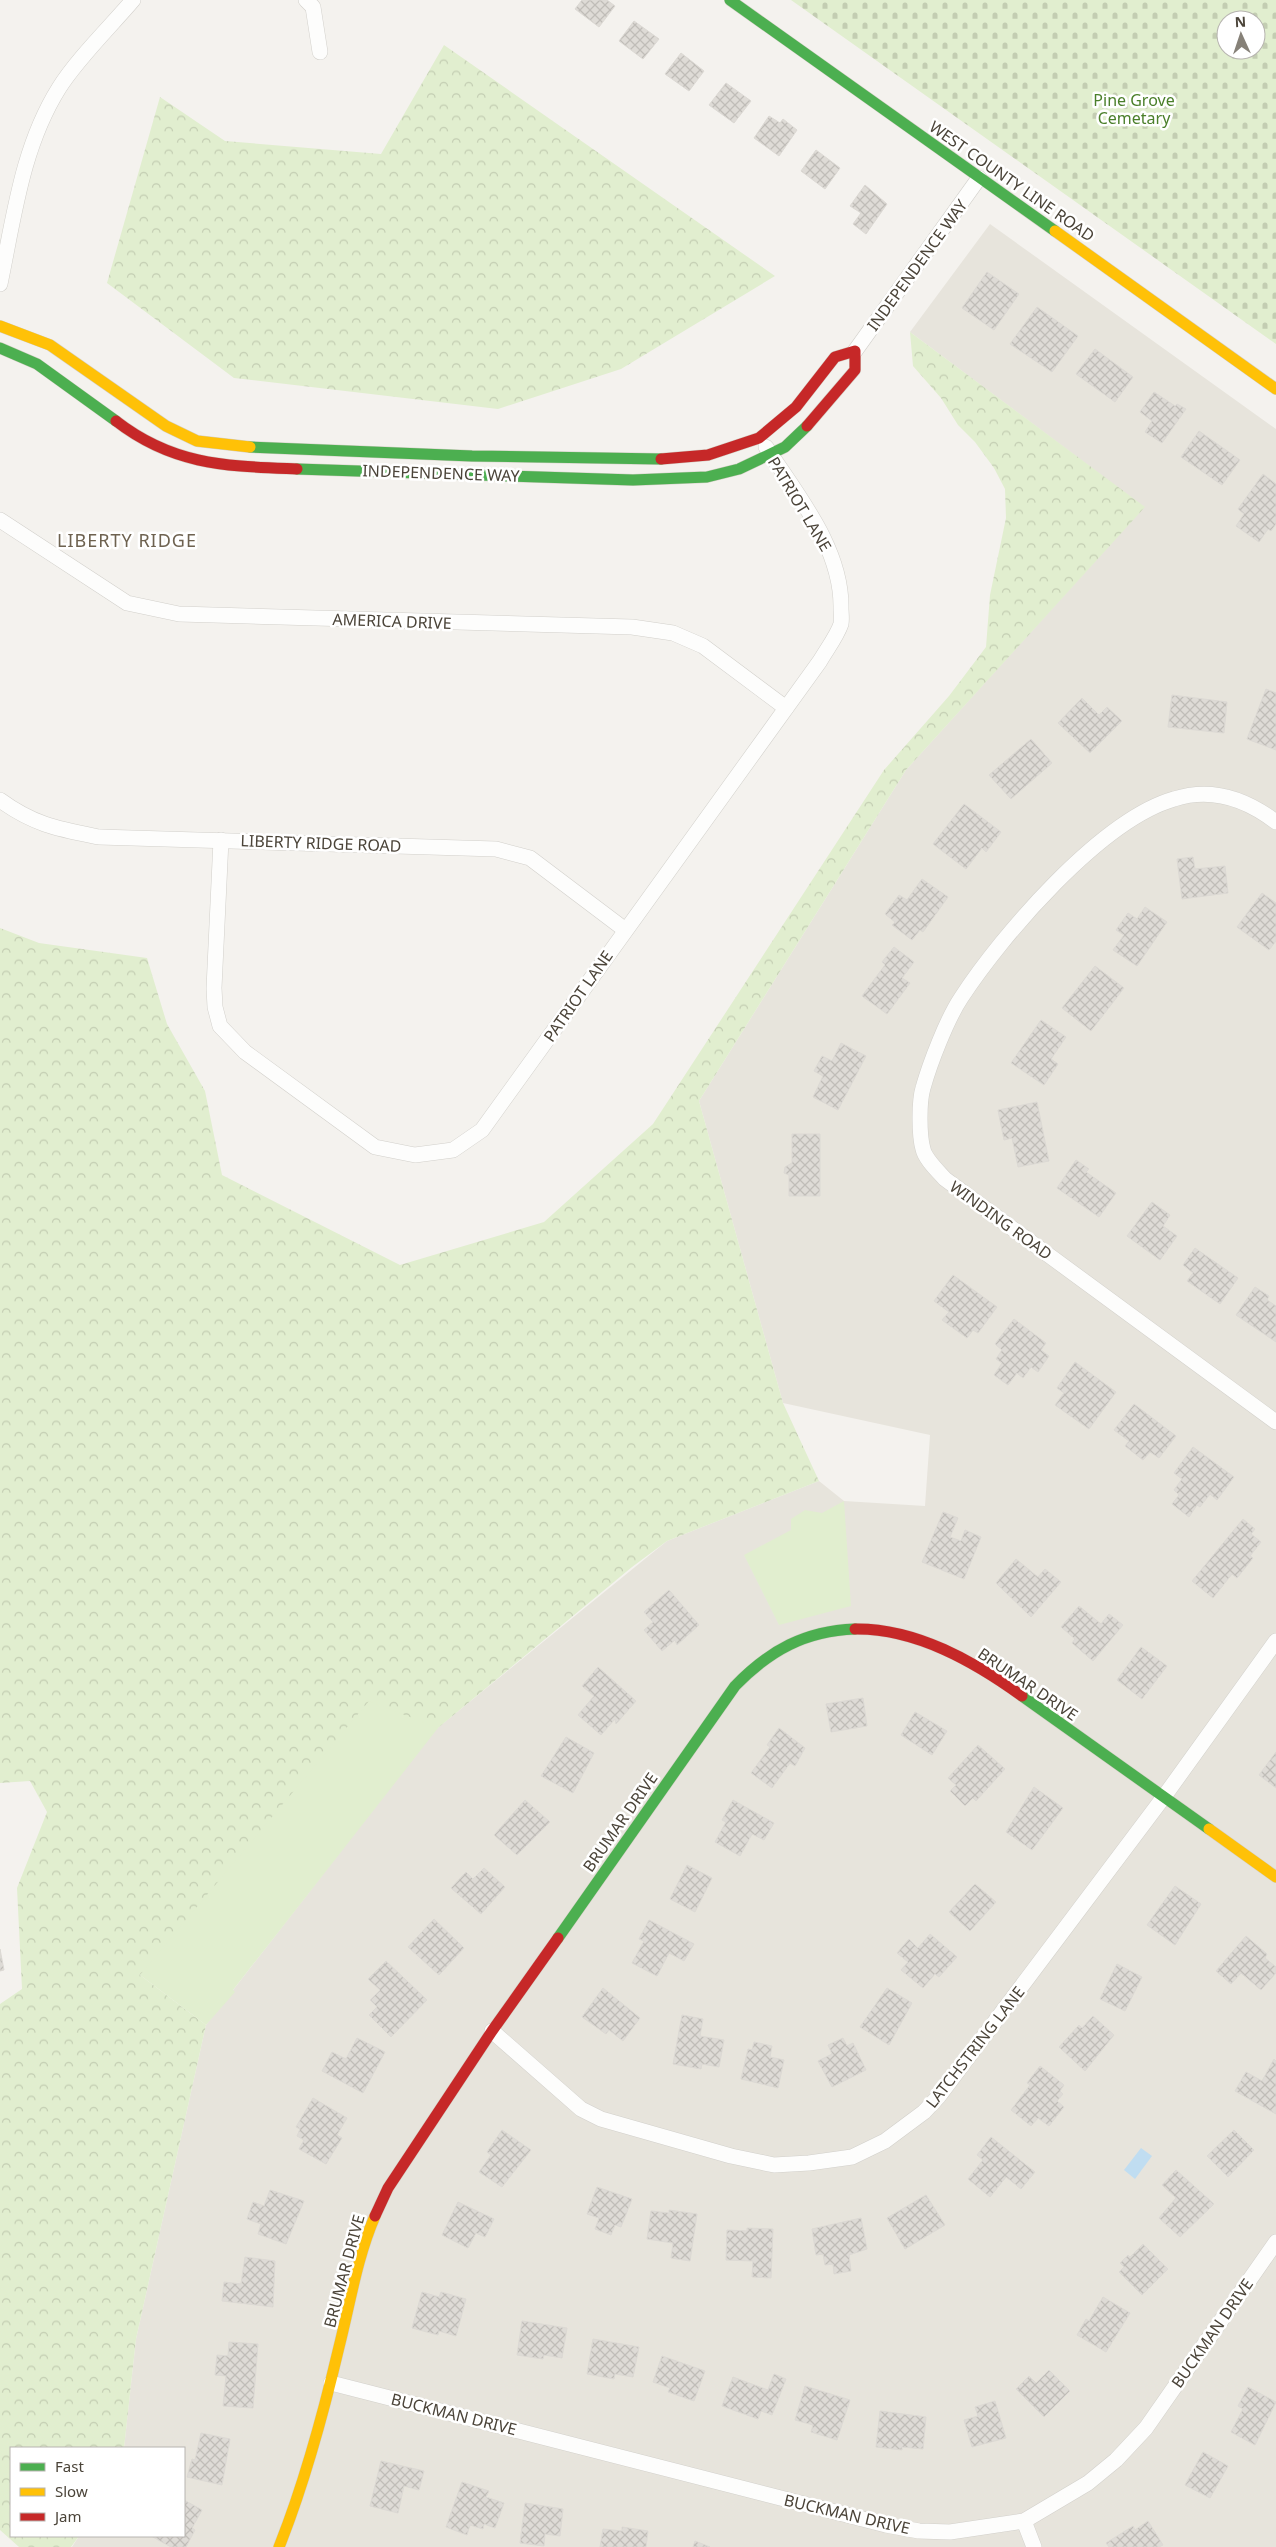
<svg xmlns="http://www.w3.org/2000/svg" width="1276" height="2547" viewBox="0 0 1276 2547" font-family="'Noto Sans',sans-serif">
<defs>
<pattern id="forest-crowns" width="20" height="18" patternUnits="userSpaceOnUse" patternTransform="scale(1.25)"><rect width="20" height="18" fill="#e1eecf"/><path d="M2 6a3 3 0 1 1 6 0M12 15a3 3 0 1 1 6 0" fill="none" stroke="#c3cdb2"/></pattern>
<pattern id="cemetery-stones" width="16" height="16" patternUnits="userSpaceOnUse" patternTransform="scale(1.25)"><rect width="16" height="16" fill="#e1eecf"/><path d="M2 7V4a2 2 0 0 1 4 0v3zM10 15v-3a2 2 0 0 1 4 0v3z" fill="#c3cdb2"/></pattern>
<pattern id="building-cross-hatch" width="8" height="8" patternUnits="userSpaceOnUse" patternTransform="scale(1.25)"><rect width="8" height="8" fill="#dedbd6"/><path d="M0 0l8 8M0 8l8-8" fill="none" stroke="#c0bdb8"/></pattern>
</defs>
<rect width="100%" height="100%" fill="#f4f2ee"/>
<path fill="#e7e4dc" d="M990,224l286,205v2118h-1204l7,-11h105v-88h-60l12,-109 70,-314 229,-295 232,-189 152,-60 25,20 81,5 5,-71 -147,-32 -84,-302 207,-331 238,-263 -234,-175z"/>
<g fill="url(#forest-crowns)">
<path d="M444,45l331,231 -154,93 -123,40 -264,-31 -127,-95 53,-186 65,44 156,13z"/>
<path d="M910,332l235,175 -239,263 -207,331 84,302 36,78 -152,60 -35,26 -492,408 66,50 -70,314 -12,109h-113v88h68l-8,11h-52l-19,-17v-526l22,-15 -5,-101 30,-76 -17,-31 -30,2v-855l39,15 108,15 20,66 38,67 17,84 178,90 144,-43 109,-98 231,-354 65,-74 37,-49 4,-52 16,-77 -1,-29 -11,-21 -19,-26 -17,-17 -17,-27 -28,-32z"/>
</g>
<path fill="url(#cemetery-stones)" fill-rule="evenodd" d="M791,0h485v344zM1226,20h30v30h-30z"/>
<g fill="#e1eecf">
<path d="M844,1501l7,105 -72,19 -35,-70 47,-25v-11l14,-9 17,3z"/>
<path d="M369,1701l69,27 -205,262 2,2 -29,33 -66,-50z"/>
</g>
<path fill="#c0ddf1" d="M1141,2148l11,8 -17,23 -11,-9z"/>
<g fill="url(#building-cross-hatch)" stroke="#dcd9d4">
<path d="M582,0h25l8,6 -16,21 -24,-18z"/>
<path d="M634,21l25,18 -16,20 -24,-18z"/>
<path d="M681,53l23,18 -15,20 -24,-17z"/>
<path d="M726,83l25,18 -17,22 -25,-18z"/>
<path d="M769,116l11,7 3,-4 14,11 -18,26 -25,-18z"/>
<path d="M816,150l24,18 -15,21 -24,-18z"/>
<path d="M865,185l22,19 -21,30 -13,-10 8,-11 -11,-7z"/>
<path d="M987,272l32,22 -25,36 -32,-22z"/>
<path d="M1037,307l41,29 -26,36 -42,-28z"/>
<path d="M1095,349l38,28 -18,25 -39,-28z"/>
<path d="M1154,392l21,14 2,-2 9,5 -24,34 -17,-11 7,-11 -12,-9z"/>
<path d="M1199,431l41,29 -18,25 -41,-28z"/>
<path d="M1263,474l13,10v40l-5,7 -3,-2 -9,13 -23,-16 8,-12 -6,-5z"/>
<path d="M1266,689l10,4v57l-29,-11z"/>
<path d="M1172,695l55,7 -3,31 -56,-6z"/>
<path d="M1082,698l17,17 8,-8 15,14 -32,32 -32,-30z"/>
<path d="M1031,739l21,24 -41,36 -22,-24z"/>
<path d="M964,804l37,28 -15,20 -4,-4 -16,21 -33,-25z"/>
<path d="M1193,857l2,12 30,-3 3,27 -46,6 -5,-40z"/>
<path d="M922,879l26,18 -25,35 -3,-2 -8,10 -20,-15 3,-3 -10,-8 14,-19 8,5z"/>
<path d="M1262,893l14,10v38l-7,9 -32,-23z"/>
<path d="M1145,907l22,15 -30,44 -24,-16 11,-15 -8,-5 12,-17 9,6z"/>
<path d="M894,947l20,15 -12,16 8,5 -23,31 -25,-18 23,-31 -3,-3z"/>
<path d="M1095,966l29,22 -33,43 -29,-23z"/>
<path d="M1041,1020l25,17 -15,22 7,5 -14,21 -33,-22z"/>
<path d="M841,1043l25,13 -28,54 -25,-13 10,-21 -9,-5 8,-15 10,5z"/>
<path d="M1037,1102l12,59 -31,6 -6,-29 -8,2 -6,-30z"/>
<path d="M792,1134h28v62h-31v-21l-5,-2 1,-6 7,-4z"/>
<path d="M1076,1160l13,9 -3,3 30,21 -17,24 -42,-29z"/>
<path d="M1152,1202l18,13 -7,11 14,10 -17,24 -33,-24z"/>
<path d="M1195,1248l43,30 -18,26 -33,-23 6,-8 -10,-8z"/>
<path d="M953,1275l44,32 -19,26 -5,-3 -6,8 -25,-18 7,-8 -15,-11z"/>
<path d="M1255,1287l14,9 -2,4 9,6v36l-40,-27z"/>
<path d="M1014,1319l32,24 -5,7 8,6 -11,16 -7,-5 -8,11 -6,-5 -9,12 -14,-10 8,-12 -6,-4 6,-9 -7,-6z"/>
<path d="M1075,1362l41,30 -27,37 -34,-24 9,-12 -7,-5z"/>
<path d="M1134,1404l42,32 -17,22 -9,-6 -7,8 -18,-14 4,-5 -15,-11z"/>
<path d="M1193,1447l41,30 -17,23 -7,-6 -10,13 -3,-2 -8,12 -17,-13 7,-9 -5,-5 8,-11 -8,-6z"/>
<path d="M943,1512l15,6 -8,19 11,4 4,-11 16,7 -17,42 -42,-17z"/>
<path d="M1243,1519l12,10 -4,5 10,8 -11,14 3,2 -16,20 -5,-4 -19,24 -21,-17z"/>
<path d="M1016,1559l22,18 7,-8 16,13 -30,35 -35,-34z"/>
<path d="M669,1590l30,35 -22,20 -2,-5 -13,11 -18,-21 9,-8 -9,-10z"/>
<path d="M1079,1606l22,18 8,-10 14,11 -30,36 -21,-18 3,-4 -14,-12z"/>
<path d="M1141,1647l26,19 -25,33 -25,-19z"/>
<path d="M598,1667l38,34 -20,23 -1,-5 -14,16 -23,-20 16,-19 -12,-10z"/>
<path d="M863,1698l4,28 -36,6 -5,-28z"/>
<path d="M915,1712l32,19 -15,24 -31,-20z"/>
<path d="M779,1728l26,20 -10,18 -5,-3 -18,25 -21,-15 19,-26 -3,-2z"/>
<path d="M566,1737l28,16 -21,40 -32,-17z"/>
<path d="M978,1745l27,24 -29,32 -3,-3 -8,8 -15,-15 6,-6 -8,-7z"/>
<path d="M1276,1752v36l-17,-13z"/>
<path d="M1034,1787l29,21 -31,42 -26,-18z"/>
<path d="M525,1800l25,22 -33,33 -23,-20z"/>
<path d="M733,1800l41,23 -10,17 -12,-6 -12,22 -25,-14 11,-20 -4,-2z"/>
<path d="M687,1865l25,13 -17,34 -25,-13z"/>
<path d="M484,1868l21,19 -24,27 -30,-26 15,-16 7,7z"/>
<path d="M975,1884l21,18 -26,29 -21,-19z"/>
<path d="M1175,1886l26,18 -26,41 -28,-20z"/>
<path d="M434,1919l30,29 -25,27 -31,-28z"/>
<path d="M649,1920l45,24 -10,17 -15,-8 -12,23 -25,-13 12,-22 -5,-2z"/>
<path d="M930,1934l27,23 -18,20 -4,-3 -12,14 -22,-18 7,-8 -11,-9 12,-14 9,9z"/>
<path d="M1246,1936l21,18 -2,4 11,9v6l-15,17 -20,-17 -10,11 -15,-13z"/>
<path d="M0,1949l4,21 -4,1z"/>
<path d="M386,1961l41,39 -36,37 -22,-22 8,-8 -7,-7 10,-10 -12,-11z"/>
<path d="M1117,1964l25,13 -17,34 -25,-12z"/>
<path d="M603,1988l37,30 -17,23 -14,-11 -3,4 -24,-17z"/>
<path d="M887,1988l25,15 -23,42 -29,-18z"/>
<path d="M682,2015l21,4 -3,17 24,4 -5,27 -17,-3 -1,5 -28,-5z"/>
<path d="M1093,2016l21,19 -29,36 -26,-24 20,-22 3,3z"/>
<path d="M357,2038l28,14 -22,41 -41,-22 10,-19 14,7z"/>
<path d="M843,2038l4,8 6,-3 13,27 -34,17 -14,-26 14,-7 -4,-9z"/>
<path d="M754,2042l18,4 -2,11 14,3 -6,28 -37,-9 7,-30 4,1z"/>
<path d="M1274,2059l2,2v53l-41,-23 11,-19 16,9z"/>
<path d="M1040,2066l24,19 -4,6 3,3 -6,7 7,6 -15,19 -11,-8 -7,8 -20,-16 19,-25 -3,-2z"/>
<path d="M313,2098l34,20 -10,17 5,3 -16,26 -27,-15 5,-9 -7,-4 3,-7 -4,-2z"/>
<path d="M502,2130l29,20 -29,37 -23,-15 12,-17 -4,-3z"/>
<path d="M1234,2130l20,20 -26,27 -21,-21z"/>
<path d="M991,2137l44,35 -14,17 -15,-12 -16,20 -22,-18 15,-19 -6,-5z"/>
<path d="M1176,2170l38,34 -34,33 -21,-19 17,-20 -14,-13z"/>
<path d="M597,2187l35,12 -11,28 -6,-2 -4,10 -16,-6 4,-11 -12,-4z"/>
<path d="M270,2190l34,11 -18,43 -28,-10 3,-10 -14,-5 6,-17 11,4z"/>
<path d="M926,2195l19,30 -40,24 -18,-31z"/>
<path d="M458,2202l36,17 -9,18 -9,-4 -8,15 -26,-13z"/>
<path d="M669,2210l28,4 -7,47 -19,-3 2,-15 -26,-4 4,-28 18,2z"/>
<path d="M861,2218l6,31 -18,6 2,16 -17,3 -1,-10 -8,1 -2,-11 -7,1 -4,-26z"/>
<path d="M747,2228l26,1 -2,49 -19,-1 1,-16 -27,-1 1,-30 20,1z"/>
<path d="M1143,2244l25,25 -26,26 -23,-23 5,-5 -4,-4 8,-8 2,2z"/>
<path d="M245,2257l30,4 -2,46 -51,-6 2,-19 17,2z"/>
<path d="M422,2292l17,5 2,-5 25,7 -10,37 -17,-5 -1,4 -26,-7z"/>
<path d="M1103,2297l27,16 -24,39 -29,-17 9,-16 3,2z"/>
<path d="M522,2321l45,7 -5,30 -18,-3 -1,4 -26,-4z"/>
<path d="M593,2339l46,8 -6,30 -18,-3 -1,5 -27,-5z"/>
<path d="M229,2342l29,2 -5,64 -30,-2 3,-30 -11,-1 2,-20 11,1z"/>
<path d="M662,2356l43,15 -11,30 -26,-9 2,-4 -17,-6z"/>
<path d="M1049,2370l21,21 -26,26 -28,-28 13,-13 7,7z"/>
<path d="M774,2374l12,5 -14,36 -11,-4 -3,8 -36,-13 11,-29 35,13z"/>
<path d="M805,2386l45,14 -13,40 -26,-8 2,-7 -18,-5z"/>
<path d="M1248,2387l28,15 -21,43 -24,-13 12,-23 -5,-3z"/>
<path d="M995,2401l11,37 -34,9 -8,-27 14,-4 -3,-9z"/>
<path d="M880,2411l46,6 -3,32 -21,-2v3l-26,-3z"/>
<path d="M201,2433l29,6 -8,46 -35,-8 5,-18 3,1z"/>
<path d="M1203,2452l25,14 -18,32 -25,-13z"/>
<path d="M381,2461l43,10 -5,19 -15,-4 -6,27 -28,-7z"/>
<path d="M462,2482l27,9 -3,6 18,6 -9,25 -11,-4 -1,5 -13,-4 -3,10 -21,-8z"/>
<path d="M184,2500l18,10 -10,18 3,2 -9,17h-15l-20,-11h33z"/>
<path d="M525,2503l38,6 -3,27 -15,-2 -1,12 -24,-3z"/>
<path d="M1148,2521l15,24 -4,2h-50l-3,-4 27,-17 2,4z"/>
<path d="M622,2527l26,4 -2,16h-46l3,-18 19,2z"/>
<path d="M695,2541l15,6h-17z"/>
</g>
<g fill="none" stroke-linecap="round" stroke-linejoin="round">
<defs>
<g id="street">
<path d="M306,0l7,7 7,45"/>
<path d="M0,284c14,-67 22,-137 59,-196 18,-29 52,-62 74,-88"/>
<path d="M855,351l124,-173"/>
<path d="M0,520l127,83 52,11 453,13 41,6 30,13 83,62"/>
<path d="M0,800c34,25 59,29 99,37l397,12 34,9 94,71"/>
<path d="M1276,822c-30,-23 -65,-35 -102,-23 -73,21 -172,136 -213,199 -14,21 -31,65 -38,90 -4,13 -4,47 0,61 2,10 15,22 22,30l331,243"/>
<path d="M221,840l-7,148 1,19 5,19 25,26 130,95 40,8 38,-5 29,-20 338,-469c7,-12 17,-25 21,-37 1,-5 0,-11 0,-16 1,-60 -44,-113 -75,-161"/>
<path d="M492,2031l89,78 20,10 130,37 43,9 35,-2 43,-6 33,-16 39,-29 15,-16 224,-298 113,-157"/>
<path d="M331,2383l555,142 33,6 31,1 74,-11 64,-38 28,-23 30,-32 130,-186"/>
<path d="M1024,2521l10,26"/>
</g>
<g id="fast">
<path d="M730,0l325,231"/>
<path d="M0,348l37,16 79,57"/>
<path d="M250,447l222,9 189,3"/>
<path d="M297,469l336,11 74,-3 32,-8 46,-22 22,-21"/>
<path d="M1022,1696l187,133"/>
<path d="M558,1938l177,-252c35,-36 70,-55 120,-57"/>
</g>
<g id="slow">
<path d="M1055,231l221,158"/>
<path d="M0,326l50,19 116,81 31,15 53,6"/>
<path d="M1209,1829l67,48"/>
<path d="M279,2547c26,-65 44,-132 60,-200 11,-43 18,-90 36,-131"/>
</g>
<g id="jam">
<path d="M116,421c58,45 112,45 181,48"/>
<path d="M661,459l47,-4 51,-17 37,-31 39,-50 20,-6v19l-48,56"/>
<path d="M855,1629c61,-1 120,33 167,67"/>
<path d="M375,2216l13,-28 104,-157 66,-93"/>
</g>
</defs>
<use href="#street" stroke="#d2d0cb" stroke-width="16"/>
<use href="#fast" stroke="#d3cfc5" stroke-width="12"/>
<use href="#slow" stroke="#d3cfc5" stroke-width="12"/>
<use href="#jam" stroke="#d3cfc5" stroke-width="12"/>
<use href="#street" stroke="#fdfdfc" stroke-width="15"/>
<use href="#fast" stroke="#4caf50" stroke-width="11"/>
<use href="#slow" stroke="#ffc107" stroke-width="11"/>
<use href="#jam" stroke="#c62828" stroke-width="11"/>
</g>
<g text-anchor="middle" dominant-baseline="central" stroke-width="5" stroke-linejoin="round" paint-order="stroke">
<g font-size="16" fill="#4a7f2a" stroke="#fff">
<text x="1134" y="100">Pine Grove<tspan x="1134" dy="18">Cemetary</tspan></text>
</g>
<g font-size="16" fill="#4b4439" stroke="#fff">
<text transform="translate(1012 181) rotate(35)">WEST COUNTY LINE ROAD</text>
<text transform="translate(917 265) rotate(-54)">INDEPENDENCE WAY</text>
<text transform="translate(441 473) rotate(2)">INDEPENDENCE WAY</text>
<text transform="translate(800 504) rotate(59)">PATRIOT LANE</text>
<text transform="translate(392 621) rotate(2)">AMERICA DRIVE</text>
<text transform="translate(321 843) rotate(2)">LIBERTY RIDGE ROAD</text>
<text transform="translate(578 996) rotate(-55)">PATRIOT LANE</text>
<text transform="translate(1001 1220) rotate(36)">WINDING ROAD</text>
<text transform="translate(1028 1684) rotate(34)">BRUMAR DRIVE</text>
<text transform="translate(620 1822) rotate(-55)">BRUMAR DRIVE</text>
<text transform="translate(975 2047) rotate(-52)">LATCHSTRING LANE</text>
<text transform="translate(344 2271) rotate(-75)">BRUMAR DRIVE</text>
<text transform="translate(1212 2333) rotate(-55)">BUCKMAN DRIVE</text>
<text transform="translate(454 2414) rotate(14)">BUCKMAN DRIVE</text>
<text transform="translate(847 2514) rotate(13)">BUCKMAN DRIVE</text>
</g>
<g font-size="18" letter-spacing="1" fill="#6e6250" stroke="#fff">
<text x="127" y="540">LIBERTY RIDGE</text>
</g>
</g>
<rect x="10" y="2447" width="175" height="90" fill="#ffffff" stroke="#b7b4b0"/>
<rect x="20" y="2463" width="25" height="8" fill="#4caf50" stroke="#b7b4b0"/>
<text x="55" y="2472" font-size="15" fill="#4b4439">Fast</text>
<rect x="20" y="2488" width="25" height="8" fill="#ffc107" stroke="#b7b4b0"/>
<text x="55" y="2497" font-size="15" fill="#4b4439">Slow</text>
<rect x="20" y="2513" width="25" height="8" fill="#c62828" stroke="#b7b4b0"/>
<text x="55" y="2522" font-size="15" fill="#4b4439">Jam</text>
<g transform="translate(1241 35) rotate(357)"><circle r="24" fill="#ffffff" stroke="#b7b4b0"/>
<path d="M0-4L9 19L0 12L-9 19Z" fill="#868178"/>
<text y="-8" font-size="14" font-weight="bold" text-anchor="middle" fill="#4b4439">N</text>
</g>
</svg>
